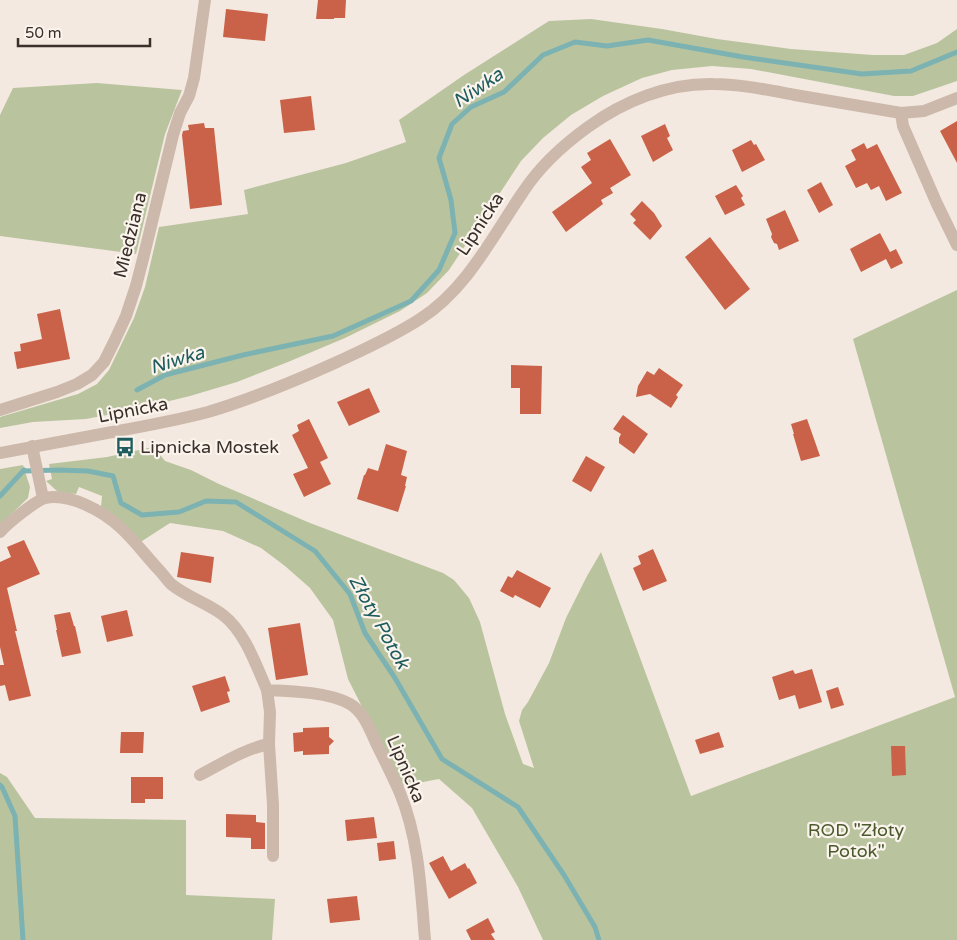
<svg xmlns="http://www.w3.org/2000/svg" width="957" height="940" viewBox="0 0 957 940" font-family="'Varela Round',sans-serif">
<rect width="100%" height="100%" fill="#f4e9e0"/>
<g fill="#b9c49f">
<path d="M591,19l71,10 55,10 74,10 82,6h31l33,-12 20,-14v52l-44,15h-19l-143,-27 -39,-3 -40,4 -30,8 -39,18 -32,19 -28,23 -22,23 -72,109 -22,23 -27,18 -55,27 -57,24 -51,20 -47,14 -57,14 -47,9 -53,3 -33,6v-11l78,-23 19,-10 12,-14 25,-52 11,-31 14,-60 89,-13 -4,-24 102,-27 60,-21 -7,-22 65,-45 85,-54z"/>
<path d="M97,83l85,7 -17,44 -29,120 -136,-18v-121l13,-27z"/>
<path d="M957,290v650h-414l-25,-53 -46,-79 -33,-29 -37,7 -54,-107 -15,-59 -23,-32 -25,-22 -24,-18 -38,-17 -53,-8 -31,20 -38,-36 1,-11 -23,-9 -3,7 -18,-2 -12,-11 6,-2 -3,-15 58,-7 41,-9 9,3 8,10 26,9 28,14 91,39 133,50 11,7 15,18 11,24 25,92 18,50 11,4 -15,-47 3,-11 6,-8 21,-39 17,-45 21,-42 14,-24 90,244 264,-99 -102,-358z"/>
<path d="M23,465l7,22 -2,11 -28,27v-56z"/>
<path d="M0,773l7,4 28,41 151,2v75l89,4 -3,41h-272z"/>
</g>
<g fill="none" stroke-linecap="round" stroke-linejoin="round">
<g stroke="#7db2b2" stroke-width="5">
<path d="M137,390l28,-15 78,-20 90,-19 78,-35 28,-31 16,-37 -4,-33 -12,-42 13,-34 19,-17 33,-15 39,-37 32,-13 32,4 41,-6 95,17 119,17 49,-3 46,-19"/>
<path d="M23,471l35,-1 30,1 25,5 8,27 21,12 37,-3 27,-11 30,1 79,49 35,43 15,39 30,45 47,81 76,48 46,68 31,52 4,13"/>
<path d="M0,496l24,-26"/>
<path d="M0,785l2,2 13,29 8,124"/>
</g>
</g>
<g fill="#c96248">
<path d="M318,0h28l-1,18h-11v1h-18z"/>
<path d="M226,9l42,5 -3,27 -42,-4z"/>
<path d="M311,96l4,34 -31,3 -4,-33z"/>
<path d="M957,121v42l-17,-32z"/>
<path d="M204,123l1,5h9l8,77 -32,4 -8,-74 1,-4 6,-1 -1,-5z"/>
<path d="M665,124l5,12 -3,2 6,12 -20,12 -12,-26z"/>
<path d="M610,139l21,36 -21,13 3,5 -12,7 2,4 -37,28 -14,-20 40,-29 -11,-16 10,-7 -4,-7z"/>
<path d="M751,140l3,5 2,-1 9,16 -23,12 -10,-22z"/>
<path d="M864,143l3,6 10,-5 25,49 -16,8 -7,-15 -8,4 -4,-7 -11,5 -11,-22 11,-6 -5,-10z"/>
<path d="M821,182l12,23 -14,8 -12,-23z"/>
<path d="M736,185l7,11 -2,2 4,7 -20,10 -10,-19z"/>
<path d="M642,201l12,12 8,13 -12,14 -17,-17 3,-3 -6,-6z"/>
<path d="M785,210l14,31 -20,9 -2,-6 -3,-1 -3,-6 1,-3 -6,-15z"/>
<path d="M880,233l10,19 6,-3 7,14 -12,6 -5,-10 -25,13 -11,-23z"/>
<path d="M710,237l40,52 -25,21 -40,-53z"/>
<path d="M60,309l10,50 -53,10 -3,-17 7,-1 -1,-7 22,-5 -5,-25z"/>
<path d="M511,365l31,1 -1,48h-21v-26h-9z"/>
<path d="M659,368l24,17 -7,10 2,2 -7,11 -21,-14 -14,3 2,-11 9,-15 7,4z"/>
<path d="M369,388l11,24 -31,14 -12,-24z"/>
<path d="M623,415l25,19 -14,20 -15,-11v-5l2,-4 -8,-5z"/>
<path d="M309,419l19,39 -8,4 11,22 -27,13 -11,-23 15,-6 -16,-33 7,-4 -2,-6z"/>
<path d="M807,419l13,37 -19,5 -8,-27h1l-3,-10z"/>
<path d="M386,444l21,7 -6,24 6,2 -2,9h1l-8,26 -41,-13 7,-24h1l3,-7 10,3z"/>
<path d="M586,456l19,11 -14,25 -19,-11z"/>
<path d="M24,540l16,34 -33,14 10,43h-2l16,65 -22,5 -4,-16 -5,1v-21h4l-4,-18v-85l11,-5 -4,-10z"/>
<path d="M653,549l14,32 -24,10 -10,-23 8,-4 -3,-8z"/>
<path d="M181,552l33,5 -3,26 -34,-6z"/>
<path d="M517,570l34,18 -11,20 -25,-13 -2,3 -13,-7 8,-15 4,2z"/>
<path d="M127,610l6,26 -26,6 -6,-26z"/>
<path d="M70,612l4,14h1l6,27 -19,4 -6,-27h1l-3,-15z"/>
<path d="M300,623l8,52 -32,5 -8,-52z"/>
<path d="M812,669l10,33 -23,7 -4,-14 -16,5 -7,-23 21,-7 2,4z"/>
<path d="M225,676l5,15 -3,1 3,10 -29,10 -9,-26z"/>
<path d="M838,687l6,18 -13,4 -5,-18z"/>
<path d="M329,727v10l5,4 -5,5v8l-26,1v-4l-9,1 -1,-19 10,-1v-4z"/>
<path d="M121,732h23l-1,21h-23z"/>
<path d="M719,732l5,15 -24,7 -5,-14z"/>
<path d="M891,746h14l1,29 -14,1z"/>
<path d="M131,777h32v22h-18v4h-14z"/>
<path d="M226,814l30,1v7l9,1v26h-14v-11l-25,-1z"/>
<path d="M374,817l3,21 -30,3 -2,-21z"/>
<path d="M394,841l2,18 -17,2 -2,-18z"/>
<path d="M443,856l8,15 14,-8 3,6 1,-1 8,15 -28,16 -20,-36z"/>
<path d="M357,896l3,24 -30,3 -3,-24z"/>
<path d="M488,918l7,14 -4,2 4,6h-24l-5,-10z"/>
</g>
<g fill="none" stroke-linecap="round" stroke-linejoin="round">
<g stroke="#cdb9ab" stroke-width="12">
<path d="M901,113l2,13 34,78 20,41"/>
<path d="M0,410l57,-18 20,-8 15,-9 12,-13 10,-20 12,-26 10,-30 8,-31 29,-120 7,-22 9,-17 5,-18 11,-78"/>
<path d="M32,446l11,52"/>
<path d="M0,532c7,-8 35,-31 45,-34 25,-5 58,13 76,30 13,12 25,28 38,42 4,4 8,10 12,14 16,13 36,19 52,31 22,17 33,50 44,75 24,1 62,2 83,14 14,8 20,26 27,41 8,16 16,32 23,48 19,46 21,98 25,147"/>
<path d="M267,690l3,22 -1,32"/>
<path d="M200,775c23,-12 44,-26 69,-31l4,61v51"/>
</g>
<path stroke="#cdb9ab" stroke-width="12" d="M0,453c36,-7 71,-13 107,-20 33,-6 67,-12 101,-21 44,-13 87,-31 129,-50 28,-13 57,-26 83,-43 47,-30 72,-82 103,-127 17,-26 40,-47 65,-65 36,-26 80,-44 125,-43 27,0 55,6 82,11 35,6 71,12 106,18l23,-2 33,-13"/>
</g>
<defs>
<symbol id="bus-bare" viewBox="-9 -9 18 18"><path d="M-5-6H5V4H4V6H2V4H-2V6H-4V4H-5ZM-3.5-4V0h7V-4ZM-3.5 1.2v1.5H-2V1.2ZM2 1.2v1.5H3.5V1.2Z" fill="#1e5c5e" stroke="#fbf4ed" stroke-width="2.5" paint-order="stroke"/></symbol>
</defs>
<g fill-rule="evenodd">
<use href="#bus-bare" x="111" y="433" width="28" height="28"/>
</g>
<g text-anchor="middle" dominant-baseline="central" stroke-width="4.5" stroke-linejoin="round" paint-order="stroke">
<g font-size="18" fill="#3a2f2a" stroke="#fbf4ed">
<text transform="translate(480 224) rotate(-57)">Lipnicka</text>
<text transform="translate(130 235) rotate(-76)">Miedziana</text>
<text transform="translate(133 410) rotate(-11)">Lipnicka</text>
<text transform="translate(406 769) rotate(67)">Lipnicka</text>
</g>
<g font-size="18" fill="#3a2f2a" stroke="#fbf4ed" text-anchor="start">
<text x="140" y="447">Lipnicka Mostek</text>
</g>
<g font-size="18" fill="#4b5a2d" stroke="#fbf4ed">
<text x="856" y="830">ROD "Złoty<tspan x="856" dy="21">Potok"</tspan></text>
</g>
<g font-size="19" font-style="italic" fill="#1e5c5e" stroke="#fbf4ed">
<text transform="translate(478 88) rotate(-34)">Niwka</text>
<text transform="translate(177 360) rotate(-17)">Niwka</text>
<text transform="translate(379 622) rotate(61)">Złoty Potok</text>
</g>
</g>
<path d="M18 38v8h132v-8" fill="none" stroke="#3a2f2a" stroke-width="2.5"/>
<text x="25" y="38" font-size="15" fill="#3a2f2a" stroke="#fbf4ed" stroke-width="4" paint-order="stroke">50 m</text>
</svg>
